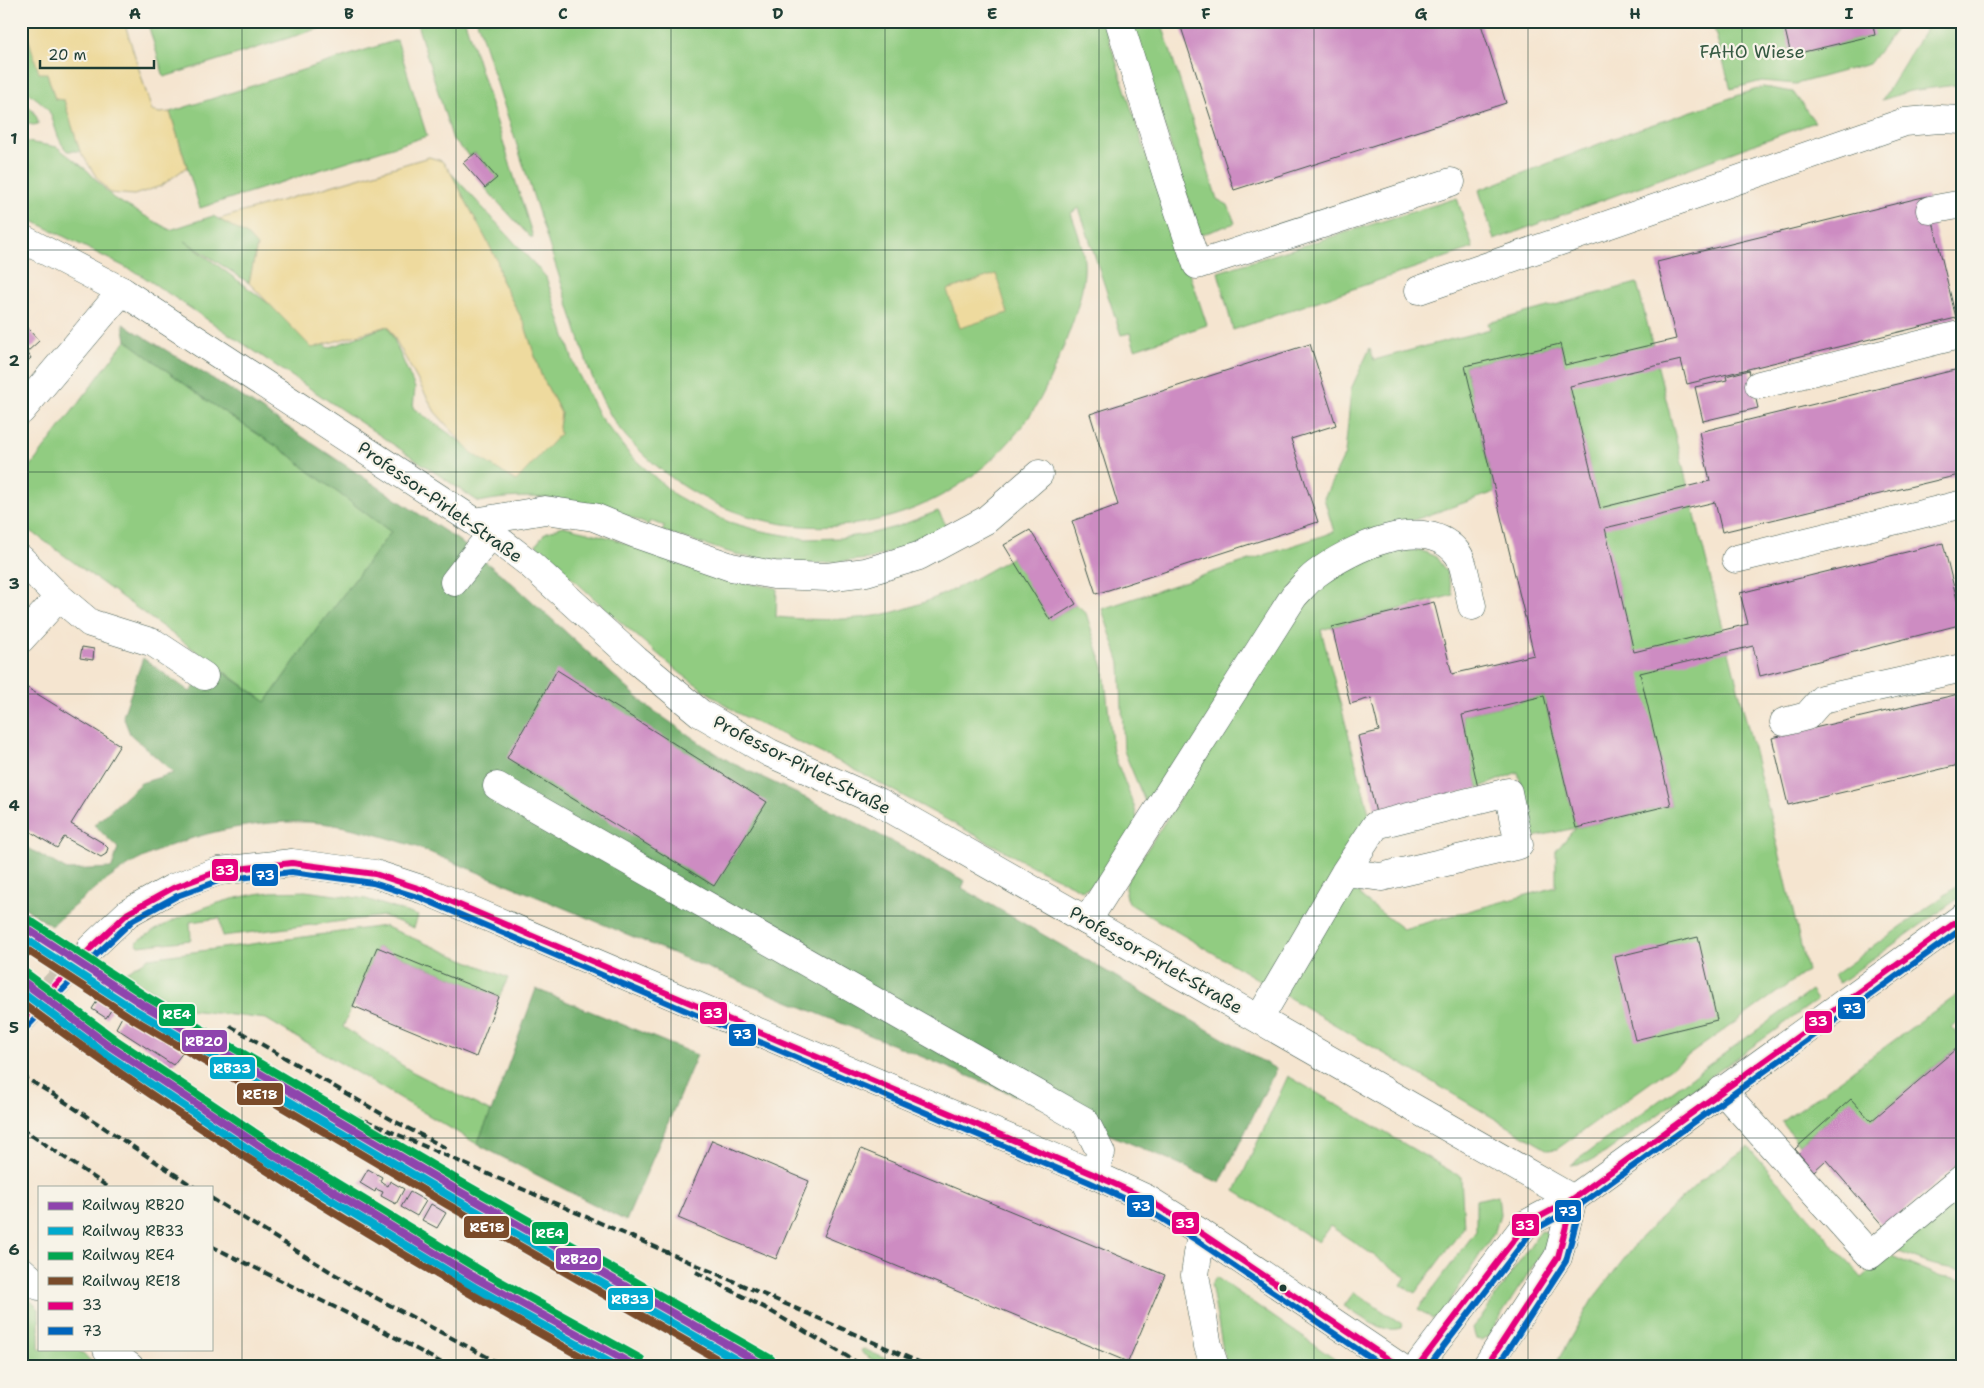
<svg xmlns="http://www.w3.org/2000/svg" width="1984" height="1388" viewBox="0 0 1984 1388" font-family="'Shantell Sans',sans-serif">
<rect width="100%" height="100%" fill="#f7f3e8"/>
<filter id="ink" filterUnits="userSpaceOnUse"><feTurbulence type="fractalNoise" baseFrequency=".02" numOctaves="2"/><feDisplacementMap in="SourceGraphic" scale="10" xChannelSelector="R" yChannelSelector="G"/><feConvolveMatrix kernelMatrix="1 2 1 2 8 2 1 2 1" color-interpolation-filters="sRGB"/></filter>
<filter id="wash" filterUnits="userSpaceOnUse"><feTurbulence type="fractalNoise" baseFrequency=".0096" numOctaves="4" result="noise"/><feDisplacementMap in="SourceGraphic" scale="20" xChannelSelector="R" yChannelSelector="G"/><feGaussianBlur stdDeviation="1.12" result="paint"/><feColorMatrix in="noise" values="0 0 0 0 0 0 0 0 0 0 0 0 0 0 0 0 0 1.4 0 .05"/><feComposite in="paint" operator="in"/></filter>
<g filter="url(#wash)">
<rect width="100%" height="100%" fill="#f5e5d0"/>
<g fill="#91cc81" stroke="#58845a">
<path d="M21,21h2l24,52 8,26h9l16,52h-13c-10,-11 -11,-23 -16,-36 -5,-12 -20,-20 -30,-27z"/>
<path d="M147,21h196l-179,56z"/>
<path d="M416,21h49l68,216h-3l-45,-49 12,-11 -22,-24 -5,3 -17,-16z"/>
<path d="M477,21h626l52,161 4,-1 48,144 -72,24 -5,-16 -9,2 -42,-127 -8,5c5,15 12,32 13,48 2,31 -14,70 -26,99 -9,21 -18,43 -32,61 -85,117 -248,141 -362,51 -17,-14 -35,-30 -48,-48 -12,-18 -19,-36 -27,-55z"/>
<path d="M1130,21h31l56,178 11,6 7,18 -35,12z"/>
<path d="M1712,21h71l9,34 82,-20 -2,-14h25l1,6 -29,37 -73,20 -34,-3 -31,8z"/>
<path d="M1955,21h8v63l-53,7 -28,9 44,-72z"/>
<path d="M397,40l30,96 -227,72 -30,-96z"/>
<path d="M1763,87l30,5 22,30 -321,118 -15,-50 151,-58z"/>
<path d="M21,101c8,5 17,13 17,23l-5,1 -12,-3z"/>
<path d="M21,141l36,6 31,24 25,27 57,32 43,-14 34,19 10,11 -8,37 -64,-42 143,107 60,-22 27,62 -2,20 103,73 43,-54 2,-14 -20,-38 -17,-52 -23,-43 -4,-20 -46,-87 95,104 29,90 24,49 32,40 44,39 25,14 29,13 28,8 49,9 34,-1 33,-5 26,-7 39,-15 11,19 -22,10 -58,19 -58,5 -70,-8 -79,-25 3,-5 -15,-5 -2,4c-52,-24 -114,-35 -169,-23l-338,-227 -120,-60z"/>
<path d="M1457,198l16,50 -240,82 -15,-58z"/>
<path d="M1637,283l144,577 26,111 -250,178 -9,1 -418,-246 -5,-10 2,-13 183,-286 17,-15 49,-23 22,-7h22l16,7 10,14 7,24 -132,35 53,202 -19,49 7,17 41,31 153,-42v-36l19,-23 -41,9 -16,-65 -40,16 -16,-73 82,-19 32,132 95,-23 -111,-461 -95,22 30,126 -156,54 -191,263 -24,-58 -4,-88 -18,-54 232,-77 -10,-34 21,-44 6,-65 19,-41 4,12 116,-31 -2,-6z"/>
<path d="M126,340l80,60 85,56 15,13 85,63 -74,97 -51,73 -245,-178v-45z"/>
<path d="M563,526l48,12 92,35 26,7 48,8 -1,29c32,3 66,4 99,-1 48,-8 96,-34 137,-59l38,63 26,-16 10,9 18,57 9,82 21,54 4,16 -39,61 -17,7 -48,-23 -188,-102 -109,-52 -57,-40 -70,-60 -74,-68 9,-12z"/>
<path d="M1963,882v13l-124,88 -5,-8z"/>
<path d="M305,891l61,8 52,17 -4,12 -30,-12 -162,20 -2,-18 -30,4 1,18 -52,6 -3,-4c41,-27 86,-44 134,-50 12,-1 24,0 35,-1z"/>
<path d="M384,926l124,52 -9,19 -122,-50 -34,80 68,44 80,41 -14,32 -211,-125 -85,-10 -56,-36 24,-15z"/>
<path d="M1963,990v26l-12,11 12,13v3l-93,78 -19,-21 -52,45 -17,-23z"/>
<path d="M1811,991l6,9 -212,153 -17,9 -18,3z"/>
<path d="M1288,1076l173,101 3,50 -49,66 -14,-8 5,-8 -76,-51 -12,16 -83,-51z"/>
<path d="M1748,1147l114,131 27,-23 52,22 22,3v87h-409l38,-67 50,-64 58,-55z"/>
<path d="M1963,1193v77c-14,-2 -28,-4 -41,-9 -10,-3 -17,-8 -27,-10z"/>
<path d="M1498,1195l2,19 -5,17 -50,78 -12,10 -15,-10 58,-78v-31z"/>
<path d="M1542,1231l5,1 3,3v5l-63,97 -5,3 -6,-1 -3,-10 65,-95z"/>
<path d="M1216,1277l130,90h-120l-15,-83z"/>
<path d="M21,1291l18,18v40h38l21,18h-39l-5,-5 -5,5h-28z"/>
<path d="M1354,1292l48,32 -1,4c-20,6 -41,-12 -57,-22z"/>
<path d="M864,1349l40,18h-20l-21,-13 -2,-4z"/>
</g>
<g fill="#74b06f" stroke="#4a7652">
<path d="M123,324l118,72 217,144 54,43 135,123 56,39 29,18 114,54 119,64 -3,7 314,181 -56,114 -47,-22 -756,-314c-31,-10 -63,-20 -96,-24 -60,-6 -143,12 -195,44 -27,17 -51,38 -75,59l-30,-21v-61l46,26 45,-2 6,-20 -24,-23 47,-42 33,-10 -44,-39 -7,-18 20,-58 47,34 23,-27 53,37 51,-73 74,-97 -85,-63 -15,-13 -85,-56 -80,-60z"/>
<path d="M536,989l161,66 -71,166 -149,-77 14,-32z"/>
</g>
<g fill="#eeda9e" stroke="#868c69">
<path d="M23,21h101l28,90 8,2 10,-1 17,55 -26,19 -27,9 -24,-2 -13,-15 -17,-27 -16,-51 -9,-1 -8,-26h-8z"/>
<path d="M429,157l13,4 9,12 46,87 4,20 23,43 17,52 20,38 -2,14 1,7 -44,47 -44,-28 -37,-41 -47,-86 -76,22 -63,-65 8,-37 -10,-11 -28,-16z"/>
<path d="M996,274l12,39 -48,15 -13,-38z"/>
</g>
<g id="blocks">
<g fill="#cd8cc2">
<path d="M1179,21h301l26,82 -272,87z"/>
<path d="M1783,21h89l3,14 -84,20z"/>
<path d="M475,153l22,25 -12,10 -22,-25z"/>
<path d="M1927,196l29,122 -269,66 -6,-24 -111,26 30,122 110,-27 -11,-49 264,-64v106l-241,58 -7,-30 -110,26 29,124 114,-28 -8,-31 203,-50 20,81 -203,52 -7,-30 -113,27 31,132 -95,23 -32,-132 -82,19 16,73 -102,25 -18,-77 21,-5 -8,-33 -21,6 -18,-77 102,-25 18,72 82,-19 -69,-289 95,-22 5,21 111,-26 -19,-77z"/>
<path d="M21,321l18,20 -12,11 4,6 -10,9z"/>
<path d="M1310,344l26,81 -45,14 27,83 -222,72 -24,-73 46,-16 -28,-91z"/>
<path d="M1749,370l9,38 -55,13 -8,-34 32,-7 -1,-4z"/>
<path d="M1030,530l46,74 -26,16 -46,-75z"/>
<path d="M82,647l12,2 -1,11 -13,-2z"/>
<path d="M557,670l210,132 -53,84 -207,-128z"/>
<path d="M21,684l99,61 -49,79 32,19 5,5 -2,6 -5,3 -37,-20 -7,11 -36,-22z"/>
<path d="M1963,693v71l-175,41 -16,-67z"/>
<path d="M1698,937l19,83 -82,20 -20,-83z"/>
<path d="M377,947l122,50 -23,60 -123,-51z"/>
<path d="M99,998l14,9 -7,11 -14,-9z"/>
<path d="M124,1013l60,38 -11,14 -57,-37z"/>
<path d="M1963,1043v117l-79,67 -58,-67 -12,11 -19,-22 56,-50 20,22z"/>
<path d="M712,1140l97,41 -33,78 -98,-41z"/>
<path d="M861,1149l304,126 -37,87 -304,-126z"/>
<path d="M368,1169l14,8 -2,4 8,5 2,-5 14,8 -8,15 -15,-8 2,-4 -7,-3 -1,3 -15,-9z"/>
<path d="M410,1192l16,9 -9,15 -16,-9z"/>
<path d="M431,1204l15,9 -9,15 -15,-8z"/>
</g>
</g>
</g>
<g filter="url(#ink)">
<use href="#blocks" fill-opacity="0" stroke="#3f564b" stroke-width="1"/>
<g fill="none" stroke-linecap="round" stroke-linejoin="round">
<path stroke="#cac3b1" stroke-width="28" stroke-dasharray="28 14" stroke-linecap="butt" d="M21,1021l70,-73"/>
<defs>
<g id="minor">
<path d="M1119,21l49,158 29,86 254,-83"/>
<path d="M1930,210l33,-6"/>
<path d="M21,238l101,53 353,231 55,42 106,96 64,53 70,40 109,49 694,397"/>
<path d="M1419,290l486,-168 34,-3 24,1"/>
<path d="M1759,385l204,-51"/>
<path d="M21,411l101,-120"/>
<path d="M475,522l70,-12 49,7 42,17 95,33 43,8 53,2 39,-5 53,-16 67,-36 53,-46"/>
<path d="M21,559l38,38 31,26 64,20 50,33"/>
<path d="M1736,559l227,-55"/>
<path d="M454,582l37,-48"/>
<path d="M21,639l38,-42"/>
<path d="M1784,722l23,-6 15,-17 141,-31"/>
<path d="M497,786l588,335 16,32 -8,21"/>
<path d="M1087,921l207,-325c7,-7 14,-16 22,-22 33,-25 110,-63 142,-20 6,8 11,41 14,52"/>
<path d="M91,948l37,-35 45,-25 46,-17 73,-8 83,11 49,16 669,284 54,25 54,34 199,134"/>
<path d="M1259,1019l86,-147 31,-47 132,-33 11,53 -138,32 -36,-5"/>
<path d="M1722,1090l148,165 93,-77"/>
<path d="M1201,1233l-6,42 13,71 7,21"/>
<path d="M21,1270l18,16"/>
<path d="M107,1349l23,18"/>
<path d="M1417,1367l109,-143 47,-25 390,-282"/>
<path d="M1486,1367l72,-110 15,-58"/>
</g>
</defs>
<use href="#minor" stroke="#3f564b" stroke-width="29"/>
<use href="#minor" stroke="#fff" stroke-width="28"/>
<g stroke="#1f3d34" stroke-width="4" stroke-dasharray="8 4" stroke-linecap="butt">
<path d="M173,1022l141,76 616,269"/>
<path d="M230,1026l164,95 52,27"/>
<path d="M21,1075l41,25 132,87"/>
<path d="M21,1128l87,59"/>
<path d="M211,1198l141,87 154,82"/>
<path d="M211,1246l176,87 62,34"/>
<path d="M696,1272l71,37 98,58"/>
</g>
<defs>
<g id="bus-1">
<path d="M21,1021l70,-73 37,-35 45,-25 46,-17 73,-8 83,11 49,16 669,284 54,25 54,34 199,134"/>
<path d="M1417,1367l109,-143 47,-25 390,-282"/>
<path d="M1486,1367l72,-110 15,-58 21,-15"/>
</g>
<g id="bus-2">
<path d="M27,1027l70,-73 36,-34 44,-24 44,-16 71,-8 81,11 48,15 668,284 54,25 53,33 188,127"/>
<path d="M1428,1367l104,-136 46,-25 385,-278"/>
<path d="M1497,1367l69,-106 15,-57 18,-13"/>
</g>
</defs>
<use href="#bus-1" stroke="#f7f3e8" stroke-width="10"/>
<use href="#bus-2" stroke="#f7f3e8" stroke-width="10"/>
<use href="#bus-1" stroke="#e5007d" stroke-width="6"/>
<use href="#bus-2" stroke="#0065bd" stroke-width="6"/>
<defs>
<g id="rail-1">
<path d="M21,925l121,79 315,186 310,177"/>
<path d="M21,980l90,67 153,102 215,131 158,87"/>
</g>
<g id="rail-2">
<path d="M21,936l117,76 315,186 296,169"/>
<path d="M21,991l85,63 153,102 215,131 144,80"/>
</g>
<g id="rail-3">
<path d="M26,918l121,79 314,185 310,177"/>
<path d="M26,973l90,67 153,102 214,130 158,87"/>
</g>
<g id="rail-4">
<path d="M21,946l112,73 315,186 283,162"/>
<path d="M21,1002c184,137 379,254 579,365"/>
</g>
</defs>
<use href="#rail-1" stroke="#f7f3e8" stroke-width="11"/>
<use href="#rail-2" stroke="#f7f3e8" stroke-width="11"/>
<use href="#rail-3" stroke="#f7f3e8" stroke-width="11"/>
<use href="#rail-4" stroke="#f7f3e8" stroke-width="11"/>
<use href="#rail-1" stroke="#8e44ad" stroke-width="8"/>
<use href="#rail-2" stroke="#00a9ce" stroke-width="8"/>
<use href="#rail-3" stroke="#00a651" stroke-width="8"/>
<use href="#rail-4" stroke="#7a4b2a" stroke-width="8"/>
</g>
</g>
<path fill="none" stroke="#1f3d34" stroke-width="1" stroke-opacity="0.55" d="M242,21v1346M456,21v1346M671,21v1346M885,21v1346M1099,21v1346M1314,21v1346M1528,21v1346M1742,21v1346M21,250h1942M21,472h1942M21,694h1942M21,916h1942M21,1138h1942"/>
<circle fill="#1f3d34" stroke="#f7f3e8" stroke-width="2" cx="1283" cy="1288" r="4.5"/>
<g text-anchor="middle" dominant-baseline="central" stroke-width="4.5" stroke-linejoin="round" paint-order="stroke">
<g font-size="18" fill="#365a43" stroke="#f7f3e8">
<text x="1752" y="52">FAHO Wiese</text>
</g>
<g font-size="18" fill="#1f3d34" stroke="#f7f3e8">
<text transform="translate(440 502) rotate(35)">Professor-Pirlet-Straße</text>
<text transform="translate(802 765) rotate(27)">Professor-Pirlet-Straße</text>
<text transform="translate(1156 960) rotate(30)">Professor-Pirlet-Straße</text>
</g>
</g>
<g stroke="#f7f3e8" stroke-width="2">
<rect x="211" y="858" width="28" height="24" rx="5" fill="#e5007d"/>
<rect x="251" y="863" width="28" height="24" rx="5" fill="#0065bd"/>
<rect x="1837" y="996" width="29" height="24" rx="5" fill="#0065bd"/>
<rect x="699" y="1001" width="29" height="24" rx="5" fill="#e5007d"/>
<rect x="158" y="1003" width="38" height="24" rx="5" fill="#00a651"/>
<rect x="1804" y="1010" width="29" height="24" rx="5" fill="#e5007d"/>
<rect x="728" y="1023" width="29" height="24" rx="5" fill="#0065bd"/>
<rect x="181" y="1029" width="47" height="24" rx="5" fill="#8e44ad"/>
<rect x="209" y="1056" width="47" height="24" rx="5" fill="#00a9ce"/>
<rect x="236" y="1082" width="48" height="24" rx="5" fill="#7a4b2a"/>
<rect x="1126" y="1194" width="29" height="24" rx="5" fill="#0065bd"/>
<rect x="1554" y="1199" width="28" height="24" rx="5" fill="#0065bd"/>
<rect x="1171" y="1211" width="29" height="24" rx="5" fill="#e5007d"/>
<rect x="1511" y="1213" width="29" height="24" rx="5" fill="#e5007d"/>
<rect x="463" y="1215" width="47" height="24" rx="5" fill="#7a4b2a"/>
<rect x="531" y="1221" width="38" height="24" rx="5" fill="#00a651"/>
<rect x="555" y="1247" width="47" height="24" rx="5" fill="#8e44ad"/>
<rect x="607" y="1287" width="47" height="24" rx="5" fill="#00a9ce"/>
</g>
<g font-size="14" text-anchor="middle" font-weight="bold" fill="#fff">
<text x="225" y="875">33</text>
<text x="265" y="880">73</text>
<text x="1852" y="1013">73</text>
<text x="713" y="1018">33</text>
<text x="177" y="1019">RE4</text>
<text x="1818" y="1026">33</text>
<text x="742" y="1039">73</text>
<text x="204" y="1046">RB20</text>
<text x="232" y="1073">RB33</text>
<text x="260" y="1099">RE18</text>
<text x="1141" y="1211">73</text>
<text x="1568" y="1216">73</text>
<text x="1185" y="1228">33</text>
<text x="1525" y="1230">33</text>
<text x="487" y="1232">RE18</text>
<text x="550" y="1238">RE4</text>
<text x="579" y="1264">RB20</text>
<text x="630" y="1304">RB33</text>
</g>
<rect width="1984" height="1388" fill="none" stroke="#f7f3e8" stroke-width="55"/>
<rect x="38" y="1186" width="175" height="165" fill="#f7f3e8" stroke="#a1aaa0"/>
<rect x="48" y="1202" width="25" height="8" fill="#8e44ad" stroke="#a1aaa0"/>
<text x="82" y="1210" font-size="15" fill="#1f3d34">Railway RB20</text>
<rect x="48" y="1227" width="25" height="8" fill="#00a9ce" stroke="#a1aaa0"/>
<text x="82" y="1236" font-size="15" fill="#1f3d34">Railway RB33</text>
<rect x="48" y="1252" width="25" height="8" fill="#00a651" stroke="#a1aaa0"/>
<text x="82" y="1260" font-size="15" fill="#1f3d34">Railway RE4</text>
<rect x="48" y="1277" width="25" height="8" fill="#7a4b2a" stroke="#a1aaa0"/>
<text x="82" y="1286" font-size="15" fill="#1f3d34">Railway RE18</text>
<rect x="48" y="1302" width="25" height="8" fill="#e5007d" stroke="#a1aaa0"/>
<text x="82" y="1310" font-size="15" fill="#1f3d34">33</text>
<rect x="48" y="1327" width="25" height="8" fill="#0065bd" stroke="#a1aaa0"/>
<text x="82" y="1336" font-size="15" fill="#1f3d34">73</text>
<path d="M40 60v8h114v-8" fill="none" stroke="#1f3d34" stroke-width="2.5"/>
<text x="48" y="60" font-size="15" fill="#1f3d34" stroke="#f7f3e8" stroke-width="4" paint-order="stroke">20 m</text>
<rect x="28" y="28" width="1928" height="1332" fill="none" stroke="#1f3d34" stroke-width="2"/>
<g font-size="16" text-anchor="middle" font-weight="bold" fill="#1f3d34">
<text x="135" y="19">A</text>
<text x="349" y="19">B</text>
<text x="563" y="19">C</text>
<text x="778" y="19">D</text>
<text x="992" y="19">E</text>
<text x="1206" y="19">F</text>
<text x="1421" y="19">G</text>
<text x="1635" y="19">H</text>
<text x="1849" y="19">I</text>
<text x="14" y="144">1</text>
<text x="14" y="366">2</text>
<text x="14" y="589">3</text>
<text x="14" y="811">4</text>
<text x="14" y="1033">5</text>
<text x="14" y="1255">6</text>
</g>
</svg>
